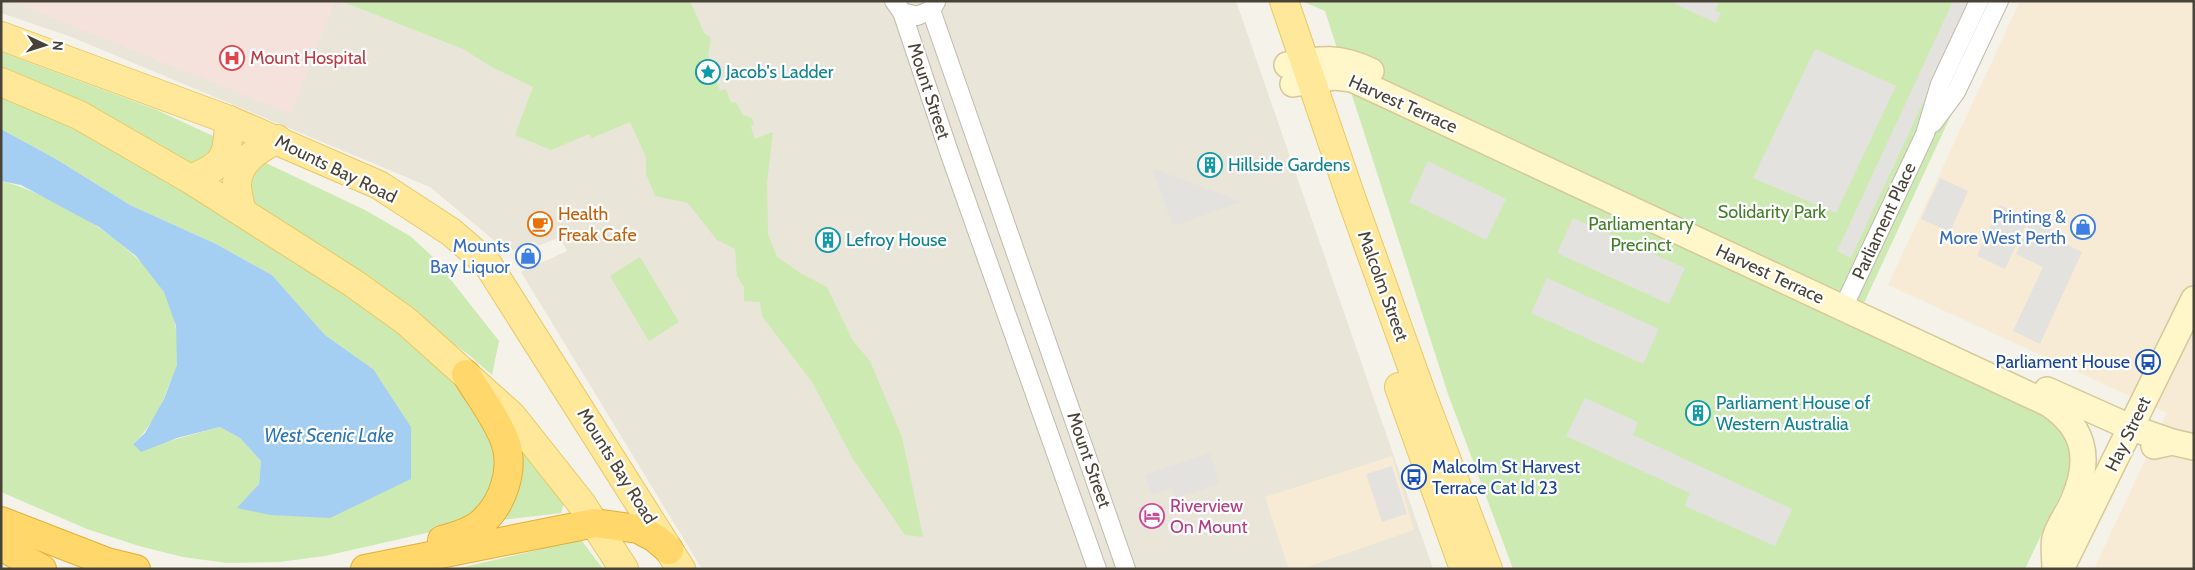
<svg xmlns="http://www.w3.org/2000/svg" width="2195" height="570" viewBox="0 0 2195 570" font-family="Cabin,sans-serif">
<rect width="100%" height="100%" fill="#f5f2ea"/>
<path fill="#e9e5d8" d="M1,1h1235l197,568h-731l-181,-297 46,-21 -7,-14 -22,9 -3,-5 -27,11 -78,-65 -361,-151 -68,-23z"/>
<g fill="#f7ebd5">
<path d="M2020,1h174v568h-100l73,-156 -279,-128z"/>
<path d="M1392,456l22,74 -113,39h-12l-24,-72z"/>
</g>
<path fill="#f6e2dd" d="M11,1h324l-44,113z"/>
<g fill="#cdeab2">
<path d="M341,1h349l14,32 7,5 -3,17 2,7 -10,4 6,20 11,-4 3,9 6,-2 5,14 5,-1 7,13 9,3 2,6 -3,3 4,12 18,-7 -6,51 1,51 9,23 25,17 25,13 26,54 17,20 32,76 21,100 -18,-2 -52,-76 -41,-77 -50,-66 -2,-14 -16,-1v-14l-7,-11 -2,-27 -18,-9 -29,-37 -33,-7 -9,-22v-17l-16,-35 -38,16 -3,-4 -38,16 -36,-15 18,-48 -41,-20 -29,-18z"/>
<path d="M1302,1h702l-147,317 213,110 7,32 -52,109h-512l-65,-175 -123,-383z"/>
<path d="M1,52l156,58 56,26 5,10 -21,21 -196,-98z"/>
<path d="M1,92l51,22 69,37 250,156 99,86 29,62 -2,21 -20,37 -24,14 -128,29 -46,6 -52,1 -44,-6 -44,-11 -52,-17 -86,-37v-311c53,13 135,62 163,111 10,18 17,53 13,73 -1,8 -7,17 -10,25 -7,20 -18,39 -34,54l29,-1 58,-16 20,11 21,23 -2,23 -10,12 124,-127 -48,-34 -53,-60 -56,-31 -86,-39 -74,-46 -55,-30z"/>
<path d="M266,163l99,47 45,26 23,21 66,84 -7,34 -24,-21 -217,-152 -4,-27 8,-11z"/>
<path d="M640,257l39,65 -30,19 -39,-65z"/>
<path d="M505,425l60,75 -4,13 -59,7 11,-27z"/>
<path d="M579,537l24,32h-148l79,-18z"/>
</g>
<g fill="#e4e2de">
<path d="M1669,1h51l-5,9 6,3 -5,10z"/>
<path d="M1953,1h17l-119,257 -14,-7z"/>
<path d="M1815,49l81,37 -60,127 -83,-35z"/>
<path d="M1428,161l78,38 -20,41 -77,-38z"/>
<path d="M1152,168l90,34 -69,24z"/>
<path d="M1940,178l28,13 -18,41 -29,-13z"/>
<path d="M2000,205l29,13 -24,51 -28,-13z"/>
<path d="M1573,218l112,50 -16,36 -112,-51z"/>
<path d="M2031,219l28,14 -3,6 26,13 -42,92 -27,-13 30,-64 -27,-13z"/>
<path d="M1547,278l112,51 -16,35 -112,-51z"/>
<path d="M1585,398l53,24 -5,13 159,74 -17,37 -90,-40 5,-13 -124,-57z"/>
<path d="M1210,453l9,31 -44,14 -3,-10 -20,7 -7,-20z"/>
<path d="M1392,466l15,48 -25,8 -16,-48z"/>
</g>
<path fill="#a5cef3" d="M1,129l55,30 74,46 86,39 56,31 53,60 48,34 38,58v52l-81,39 -60,-3 -33,-7 22,-24 2,-23 -21,-23 -20,-11 -43,11 -36,14 -8,-8 12,-11 19,-34 13,-34 -1,-39 -12,-34 -28,-36 -37,-29 -78,-42 -20,-4z"/>
<g fill="none" stroke-linecap="round" stroke-linejoin="round">
<defs>
<g id="street">
<path d="M894,1l8,11 15,4 14,-6 5,-8"/>
<path d="M931,10l195,559"/>
<path d="M902,12l46,137 149,420"/>
<path d="M1933,123l23,-31 43,-91"/>
<path d="M1843,308l82,-174 15,-50 39,-83"/>
</g>
<g id="secondary">
<path d="M1287,65c33,-7 53,-9 84,6"/>
<path d="M1293,84l42,-7 17,2 697,325c36,24 42,55 25,95 -5,13 -15,25 -19,39 -2,9 0,21 0,31"/>
<path d="M2047,390l85,38 40,14"/>
<path d="M2154,446l18,-4 22,5"/>
<path d="M2061,569l133,-270"/>
</g>
<g id="primary">
<path d="M1284,1l68,199 70,195 66,174"/>
<path d="M1,36l228,84 150,65 72,47 36,31 194,306"/>
<path d="M1,82l78,33 111,64 163,104 53,38 106,95 69,87 43,66"/>
<path d="M190,179c35,-14 38,-21 39,-59"/>
<path d="M242,212c-2,-8 -5,-19 -5,-27 0,-24 22,-36 40,-46"/>
<path d="M1399,387l65,182"/>
</g>
<g id="highway">
<path d="M1,521l106,41 29,7"/>
<path d="M442,540c13,-4 27,-7 38,-16 23,-19 35,-55 25,-83 -9,-24 -26,-45 -39,-67"/>
<path d="M1,546l41,23"/>
<path d="M365,569l230,-46 43,6 17,9 14,12"/>
</g>
</defs>
<use href="#street" stroke="#c1bbac" stroke-width="20"/>
<use href="#secondary" stroke="#d6c999" stroke-width="28"/>
<use href="#primary" stroke="#e7c965" stroke-width="30"/>
<use href="#highway" stroke="#e2ae37" stroke-width="30"/>
<use href="#street" stroke="#fff" stroke-width="18"/>
<use href="#secondary" stroke="#fff6ca" stroke-width="25"/>
<use href="#primary" stroke="#ffe899" stroke-width="28"/>
<use href="#highway" stroke="#ffd76b" stroke-width="28"/>
</g>
<defs>
<symbol id="hospital-ring" viewBox="-11 -11 22 22"><circle r="9.5" fill="#fff" stroke="#e0444e" stroke-width="1.5"/><path d="M-5-5h3v3.5h4V-5h3V5h-3V1.5h-4V5h-3Z" fill="#e0444e"/></symbol>
<symbol id="sight-ring" viewBox="-11 -11 22 22"><circle r="9.5" fill="#fff" stroke="#0f9aa8" stroke-width="1.5"/><path d="M0-6L1.8-2.2L6-1.7L2.9 1.2L3.7 5.4L0 3.3L-3.7 5.4L-2.9 1.2L-6-1.7L-1.8-2.2Z" fill="#0f9aa8"/></symbol>
<symbol id="building-ring" viewBox="-11 -11 22 22"><circle r="9.5" fill="#fff" stroke="#0f9aa8" stroke-width="1.5"/><path d="M-4-6H4V6H1V3H-1V6H-4ZM-2.5-4.3h1.7v1.8h-1.7ZM.8-4.3h1.7v1.8H.8ZM-2.5-1h1.7V.8h-1.7ZM.8-1h1.7V.8H.8Z" fill="#0f9aa8"/></symbol>
<symbol id="cafe-ring" viewBox="-11 -11 22 22"><circle r="9.5" fill="#fff" stroke="#e8710a" stroke-width="1.5"/><path d="M-5.5-4.5H6V0H3Q3 3.5 0 3.5H-2.5Q-5.5 3.5-5.5 0ZM3-3.2v2h1.7v-2ZM-6 4.5H4V6H-6Z" fill="#e8710a"/></symbol>
<symbol id="shop-ring" viewBox="-11 -11 22 22"><circle r="9.5" fill="#fff" stroke="#3f7fe0" stroke-width="1.5"/><path d="M-5-2.5h2.3a2.7 3.5 0 0 1 5.4 0H5L5.5 6h-11ZM-1.5-2.5h3a1.5 2.3 0 0 0-3 0Z" fill="#3f7fe0"/></symbol>
<symbol id="bus-ring" viewBox="-11 -11 22 22"><circle r="9.5" fill="#fff" stroke="#1a4fb4" stroke-width="1.5"/><path d="M-5-6H5V4H4V6H2V4H-2V6H-4V4H-5ZM-3.5-4V0h7V-4ZM-3.5 1.2v1.5H-2V1.2ZM2 1.2v1.5H3.5V1.2Z" fill="#1a4fb4"/></symbol>
<symbol id="hotel-ring" viewBox="-11 -11 22 22"><circle r="9.5" fill="#fff" stroke="#d1479c" stroke-width="1.5"/><path d="M-6-4.5h1.5V1H6V5H4.5V3h-9V5H-6ZM-4 0a1.8 1.8 0 1 1 3.6 0ZM.5 0V-2.5h3Q6-2.5 6 0Z" fill="#d1479c"/></symbol>
</defs>
<g fill-rule="evenodd">
<use href="#hospital-ring" x="218" y="44" width="28" height="28"/>
<use href="#sight-ring" x="694" y="58" width="28" height="28"/>
<use href="#building-ring" x="1196" y="151" width="28" height="28"/>
<use href="#cafe-ring" x="526" y="210" width="28" height="28"/>
<use href="#shop-ring" x="2069" y="213" width="28" height="28"/>
<use href="#building-ring" x="814" y="226" width="28" height="28"/>
<use href="#shop-ring" x="514" y="242" width="28" height="28"/>
<use href="#bus-ring" x="2134" y="348" width="28" height="28"/>
<use href="#building-ring" x="1684" y="399" width="28" height="28"/>
<use href="#bus-ring" x="1400" y="463" width="28" height="28"/>
<use href="#hotel-ring" x="1138" y="502" width="28" height="28"/>
</g>
<g text-anchor="middle" dominant-baseline="central" stroke-width="4.5" stroke-linejoin="round" paint-order="stroke">
<g font-size="18" fill="#be3a42" stroke="#fff" text-anchor="start">
<text x="250" y="58">Mount Hospital</text>
</g>
<g font-size="18" fill="#0d838f" stroke="#fff" text-anchor="start">
<text x="726" y="72">Jacob's Ladder</text>
<text x="1228" y="165">Hillside Gardens</text>
<text x="846" y="240">Lefroy House</text>
<text x="1716" y="403">Parliament House of<tspan x="1716" dy="21">Western Australia</tspan></text>
</g>
<g font-size="18" fill="#494337" stroke="#fff">
<text transform="translate(929 91) rotate(72)">Mount Street</text>
<text transform="translate(1403 104) rotate(24)">Harvest Terrace</text>
<text transform="translate(336 169) rotate(26)">Mounts Bay Road</text>
<text transform="translate(1884 221) rotate(-65)">Parliament Place</text>
<text transform="translate(1770 274) rotate(25)">Harvest Terrace</text>
<text transform="translate(1383 286) rotate(70)">Malcolm Street</text>
<text transform="translate(2128 434) rotate(-64)">Hay Street</text>
<text transform="translate(1089 460) rotate(71)">Mount Street</text>
<text transform="translate(617 466) rotate(58)">Mounts Bay Road</text>
</g>
<g font-size="18" fill="#437e28" stroke="#fff">
<text x="1772" y="212">Solidarity Park</text>
<text x="1641" y="224">Parliamentary<tspan x="1641" dy="21">Precinct</tspan></text>
</g>
<g font-size="18" fill="#c56008" stroke="#fff" text-anchor="start">
<text x="558" y="214">Health<tspan x="558" dy="21">Freak Cafe</tspan></text>
</g>
<g font-size="18" fill="#366cbe" stroke="#fff" text-anchor="end">
<text x="2066" y="217">Printing &amp;<tspan x="2066" dy="21">More West Perth</tspan></text>
<text x="510" y="246">Mounts<tspan x="510" dy="21">Bay Liquor</tspan></text>
</g>
<g font-size="18" fill="#164399" stroke="#fff" text-anchor="end">
<text x="2130" y="362">Parliament House</text>
<text x="1432" y="467" text-anchor="start">Malcolm St Harvest<tspan x="1432" dy="21">Terrace Cat Id 23</tspan></text>
</g>
<g font-size="18" fill="#b23c85" stroke="#fff" text-anchor="start">
<text x="1170" y="506">Riverview<tspan x="1170" dy="21">On Mount</tspan></text>
</g>
<g font-size="19" font-style="italic" fill="#2c75b9" stroke="#fff">
<text x="329" y="435">West Scenic Lake</text>
</g>
</g>
<rect width="2195" height="570" fill="none" stroke="#494337" stroke-width="5"/>
<g transform="translate(45 45) rotate(94)" stroke="#ffffff" stroke-width="4" paint-order="stroke">
<path d="M0-4L9 19L0 12L-9 19Z" fill="#494337"/>
<text y="-8" font-size="14" font-weight="bold" text-anchor="middle" fill="#494337">N</text>
</g>
</svg>
